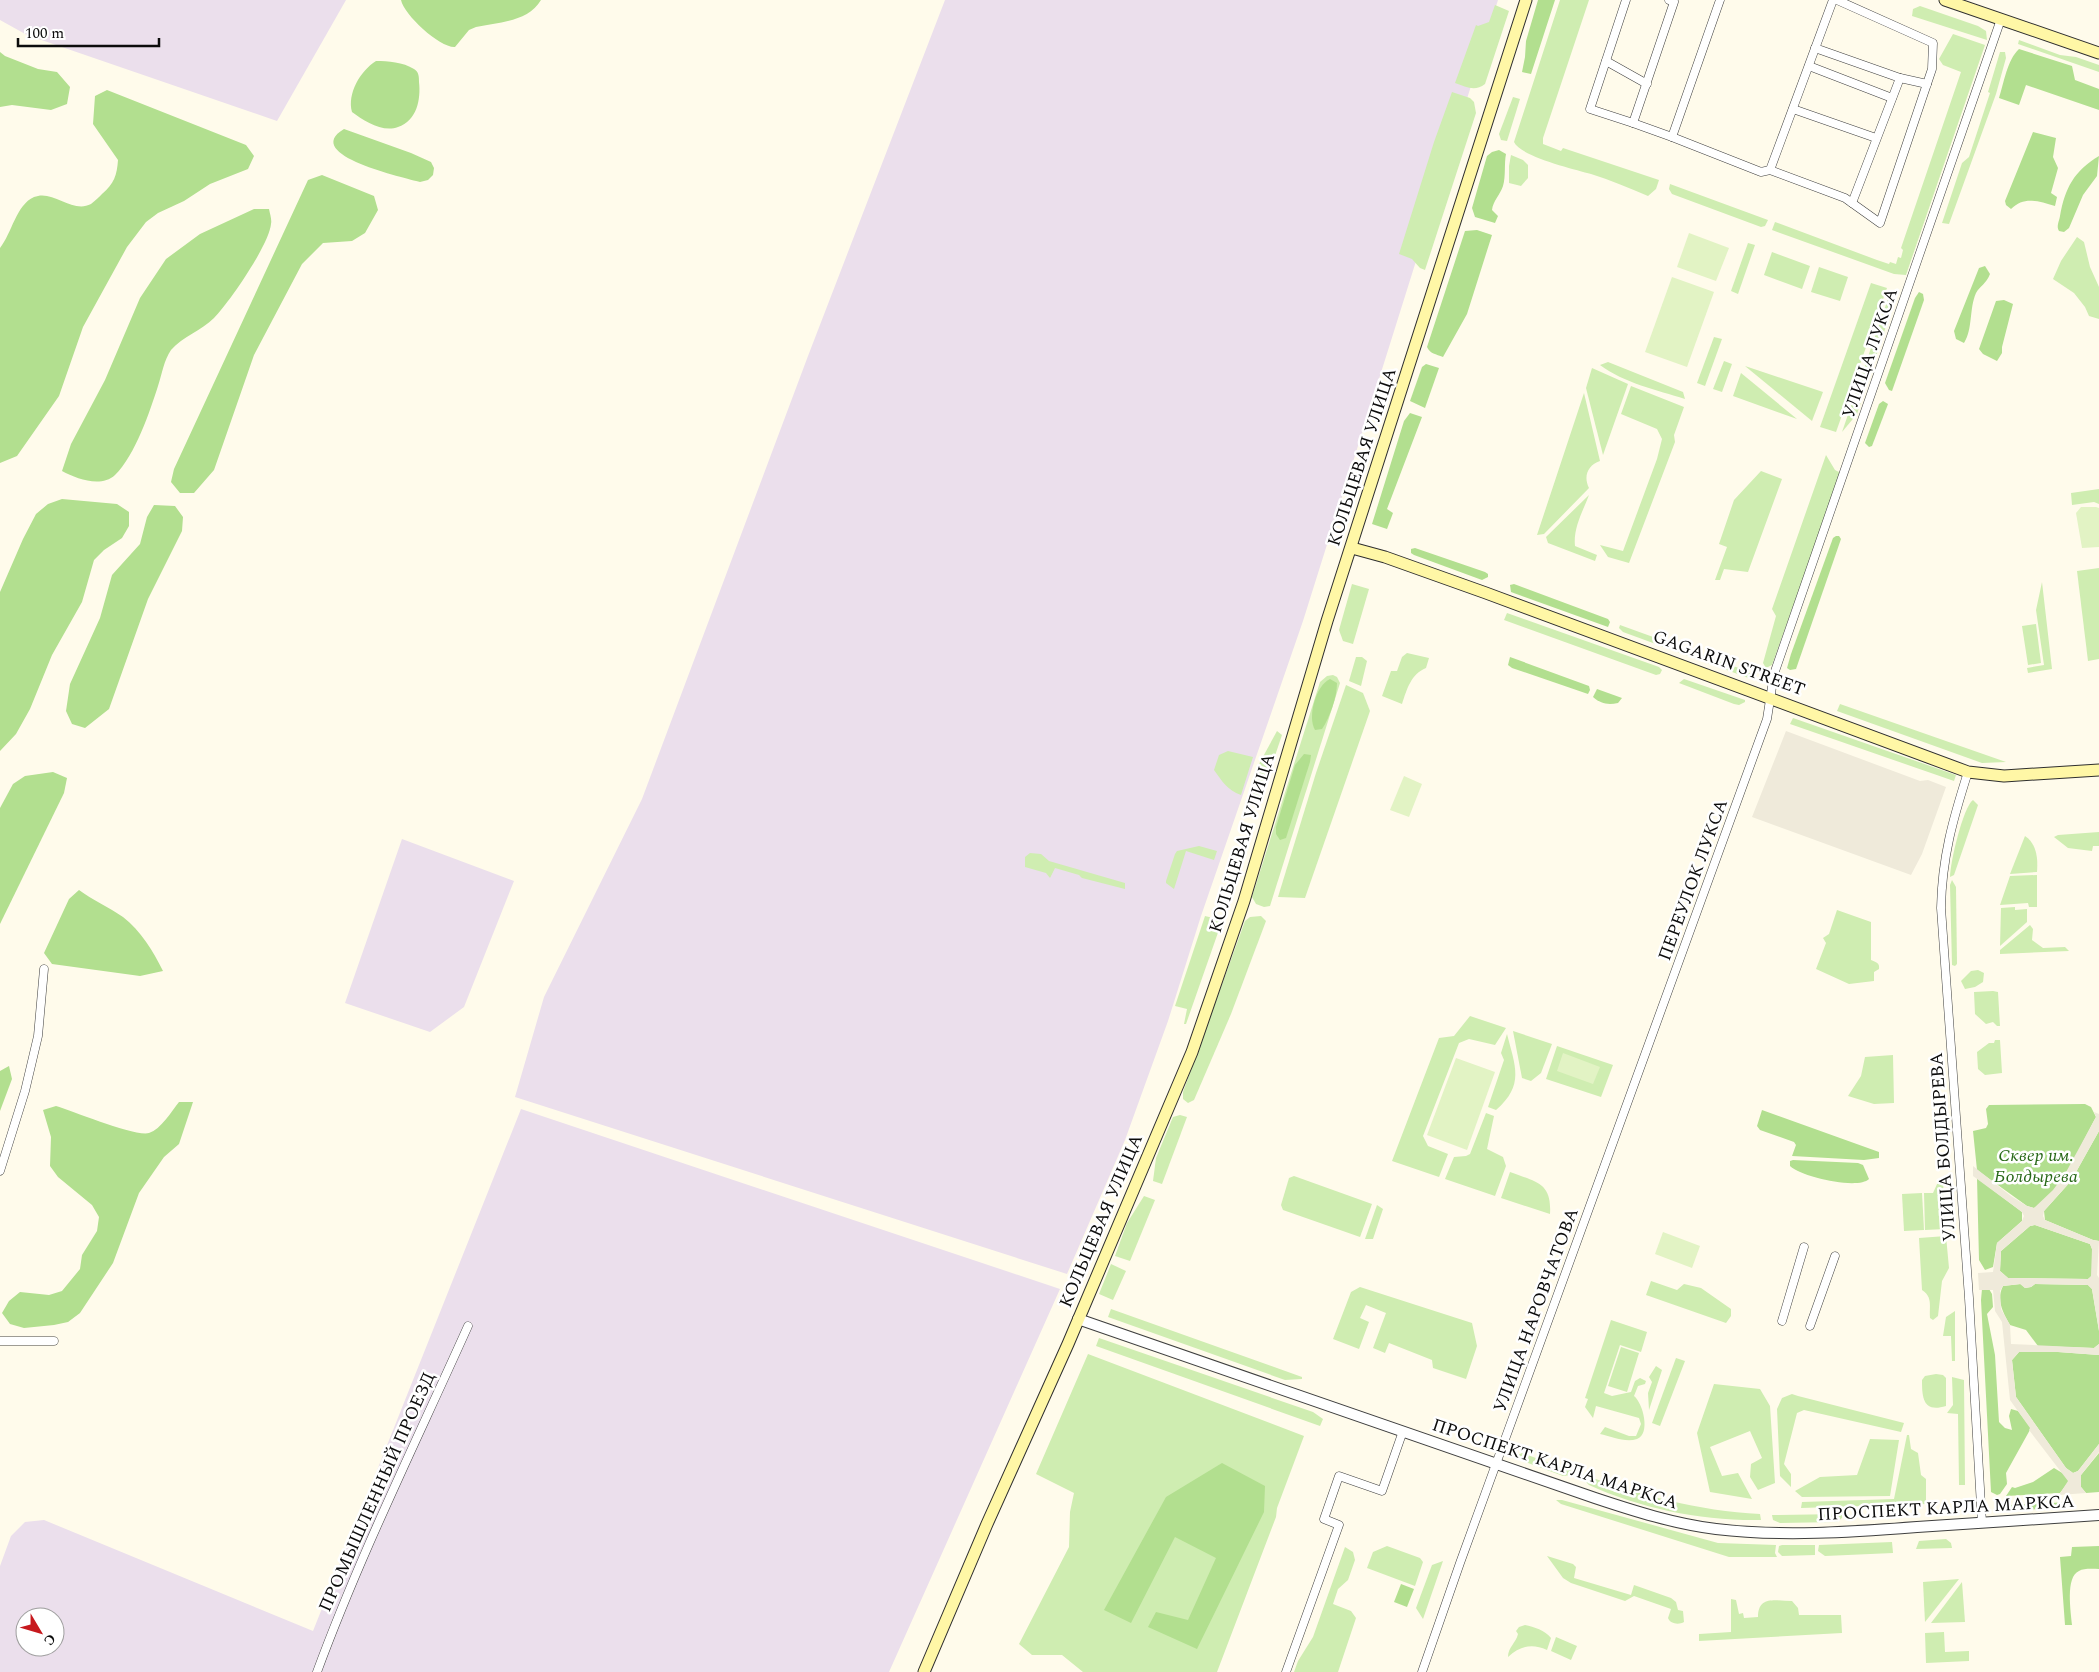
<svg xmlns="http://www.w3.org/2000/svg" width="2099" height="1672" viewBox="0 0 2099 1672" font-family="Spectral,serif">
<rect width="100%" height="100%" fill="#fffbeb"/>
<g fill="#ebdfec" fill-rule="evenodd">
<path d="M0,0h346l-69,121 -250,-86 -27,-15z"/>
<path d="M945,0h553l-195,621 -102,295 -33,105 -43,119 -58,134 -552,-177 29,-100 98,-198 166,-443z"/>
<path d="M402,839l112,42 -50,126 -34,25 -85,-29z"/>
<path d="M521,1109l539,180 -171,383h-889v-106l11,-30 14,-14 19,-2 269,111zM25,1617h30v30h-30z"/>
</g>
<g fill="#cfedb1">
<path d="M1560,0h29l-46,138v6l18,7 2,-3 96,32 -3,9 -8,7c-19,-8 -38,-16 -57,-22 -17,-5 -70,-17 -77,-32z"/>
<path d="M1495,5l14,6 -24,73c-10,8 -19,3 -30,-1l21,-58 2,1 11,-4z"/>
<path d="M1920,6l58,20 8,5 1,9 -75,-24 1,-7z"/>
<path d="M1953,34l32,11 -79,230 -12,-1 -122,-44 3,-8 102,38 12,4 1,-2 6,2 2,-7 3,1 2,-8 -2,-2 60,-176 -18,-7 -4,-6z"/>
<path d="M2019,40l41,15 16,2 23,8v7l-81,-28z"/>
<path d="M2000,52h5l1,6 -10,36 -47,130 -7,-1 20,-60 7,-6 21,-64 -2,-1z"/>
<path d="M1452,92l18,6 4,4 2,11 -51,157 -5,-2 -8,-9 -13,-5 35,-112z"/>
<path d="M1513,97l7,2 -13,42 -6,-1 -2,-6z"/>
<path d="M1511,155l12,5 5,5v13l-7,8 -12,-3v-17z"/>
<path d="M1670,184l98,36 -3,6 -4,1 -89,-33 -3,-5z"/>
<path d="M2077,237l7,5 6,25 9,20v32l-10,-3 -4,-9 -11,-14 -21,-14 8,-18z"/>
<path d="M1748,243l7,2 -17,49 -7,-3z"/>
<path d="M1772,252l38,14 -8,23 -38,-14z"/>
<path d="M1819,267l29,10 -8,24 -29,-9z"/>
<path d="M1871,283l16,5 -51,144 -16,-5z"/>
<path d="M1890,293l2,15 -35,106 -15,18z"/>
<path d="M1714,337l8,2 -17,47 -8,-3z"/>
<path d="M1724,361l8,3 -10,28 -9,-3z"/>
<path d="M1608,362l75,30 2,7c-28,-9 -61,-16 -85,-34z"/>
<path d="M1745,366l78,26 -11,29z"/>
<path d="M1592,368l36,16 -25,71 -17,-67z"/>
<path d="M1741,373l56,46 -64,-23z"/>
<path d="M1631,386l53,21 -10,28 1,7 -46,121 -21,-6 -8,-12 23,6 34,-92 5,-20 -5,-10 -36,-15z"/>
<path d="M1584,393l16,68c-12,4 -17,15 -11,27l-45,46 -7,1z"/>
<path d="M1826,455l9,15 6,3 -69,192 -6,3 -3,-5 13,-47 -4,-7z"/>
<path d="M1761,471l21,8 -34,93 -24,-3 -4,11h-5l12,-33 -8,-3 15,-44z"/>
<path d="M2099,489v15l-5,-2 -22,3 -1,-12z"/>
<path d="M1589,495c-6,16 -16,33 -14,51l22,9 -2,6 -47,-18 -2,-6z"/>
<path d="M2099,568v91l-11,2 -11,-90z"/>
<path d="M2042,582l10,87 -24,4 -1,-5 17,-3 -8,-55z"/>
<path d="M1352,584l17,5 -16,55 -10,-3 -4,-11z"/>
<path d="M1507,613l152,54 3,3 -2,4 -4,1 -152,-55z"/>
<path d="M2036,624l5,39 -13,2 -6,-39z"/>
<path d="M1620,625l127,46 7,6v3l-131,-48 -4,-4z"/>
<path d="M1407,653l22,5 -3,10c-15,6 -19,21 -24,36l-20,-8 9,-25h6l5,-14z"/>
<path d="M1356,657h6l5,4 -6,25 -12,-5z"/>
<path d="M1333,675l4,2 3,6 -70,223 -6,1 -8,-3 -4,-7 68,-215 7,-6z"/>
<path d="M1684,679l61,21v2l-6,3 -5,-1 -55,-21z"/>
<path d="M1346,685l17,8 7,18 -65,187 -27,-1 38,-124z"/>
<path d="M1840,704l166,58 -24,1 -145,-52z"/>
<path d="M1793,718l163,57 -2,6 -164,-57z"/>
<path d="M1277,731l5,4 -21,62 -2,1 -8,-2 -2,-3 10,-29z"/>
<path d="M1228,751l25,6 -12,38c-14,-5 -19,-14 -27,-25l5,-15z"/>
<path d="M1973,800l5,5 -24,70 -4,2c0,-14 13,-70 23,-77z"/>
<path d="M2099,832v14h-6l-1,5 -24,-3 -14,-11 4,-2z"/>
<path d="M2025,836c12,8 13,23 12,36l-27,2z"/>
<path d="M1199,846l18,5 -3,9 -28,-9 -12,38 -8,-6v-2l9,-27 2,-3z"/>
<path d="M1030,853l11,1 8,7 76,22v6l-43,-11 -3,-3 -24,-7 -5,10 -4,-5 -21,-6v-10z"/>
<path d="M2037,875v32h-8l-1,-4 -28,2 10,-29z"/>
<path d="M1952,880l4,7 1,77 -2,2 -3,-1 -2,-80z"/>
<path d="M2015,907v3l12,-1v13l-27,24 1,-38z"/>
<path d="M1837,910l34,12v38c5,2 9,3 8,9l-5,3v9l-25,3 -33,-15 10,-26 -3,-5 6,-4z"/>
<path d="M1205,916l16,4v4l-35,100h-2l3,-15 -12,-3z"/>
<path d="M1261,916l5,5 -35,93 -37,86 -6,3 -5,-4v-7l62,-171 5,-4z"/>
<path d="M2030,925l3,4 -1,11 11,8 22,-1 4,4 -69,3v-4z"/>
<path d="M1978,970l6,3 -1,9 -8,5 -10,2 -4,-8 10,-10z"/>
<path d="M1993,991l5,1 2,34h-3l-4,-4 -7,2 -11,-10 -1,-22z"/>
<path d="M1470,1016l36,12 -11,17 -26,-6 -10,4 -36,93 5,10 20,8 -9,23 -47,-16 47,-123 15,-2z"/>
<path d="M1513,1031l39,13 -11,29 -10,8 -9,-3z"/>
<path d="M1507,1034c8,32 18,51 -11,76l-8,-3 16,-47 -3,-7z"/>
<path d="M1995,1040h5l2,33 -17,2 -7,-6 -1,-17 12,-9h5z"/>
<path d="M1557,1046l56,19 -12,32 -55,-18z"/>
<path d="M1893,1055l1,48 -20,1 -26,-8 13,-20 4,-19z"/>
<path d="M1486,1113l8,3 -7,33 16,8 3,9 -11,30 -50,-17 9,-22 12,-1 4,-2z"/>
<path d="M1180,1115l7,2 -25,67 -9,-3 3,-23 17,-41z"/>
<path d="M1510,1172c26,10 42,10 40,42l-49,-16z"/>
<path d="M1294,1176l78,28 -12,33 -77,-27 -2,-5 8,-27z"/>
<path d="M1943,1181l2,48 -20,1 -1,-37h9l5,-11z"/>
<path d="M1922,1193l2,37 -20,1 -2,-37z"/>
<path d="M1144,1196l11,4 -25,61 -15,-5 12,-33z"/>
<path d="M1377,1205l6,4 -10,30h-8z"/>
<path d="M1946,1236l3,32 -7,13 -4,35 -5,4 -3,-2c-1,-12 3,-21 -8,-28l-3,-52z"/>
<path d="M1111,1264l15,7 -13,29 -14,-6z"/>
<path d="M1651,1281l26,9 7,-6 17,4 30,21v7l-5,7 -80,-28z"/>
<path d="M1360,1287l112,36 5,23 -11,33 -33,-11 -1,-8 -43,-17 -4,10 -12,-5 13,-35 -20,-8 -6,13 9,4 -10,27 -26,-10 18,-47z"/>
<path d="M1111,1309l191,68v2l-17,1 -177,-63z"/>
<path d="M1955,1311v50h-3l-1,-25h-8l3,-19z"/>
<path d="M1611,1320l36,12 -6,20 -21,-7 -16,48 8,3 19,-4 4,-11 5,-3 6,3 -1,3 -7,2 -4,10c9,7 17,38 3,43 -12,4 -26,-3 -37,-5l5,-7 24,9h7l5,-12 -2,-6 -43,-12 -3,12 -8,-11 3,-8 -3,-1z"/>
<path d="M1099,1338l214,74 10,7 -3,7 -224,-80z"/>
<path d="M1621,1347l18,6 -12,39 -19,-6z"/>
<path d="M1088,1354l216,82 -27,72 -1,9 -59,155h-134l-21,-17h-30l-13,-11 50,-97 1,-35 4,-19 -38,-19z"/>
<path d="M1676,1358l9,3 -25,65 -8,-3z"/>
<path d="M1656,1366l6,4 -13,40 -1,-17 4,-11 -3,-5z"/>
<path d="M1936,1374l7,1 3,3v28c-23,7 -24,-8 -24,-26l3,-4z"/>
<path d="M1952,1377l12,3 1,105h-6l-1,-71 -11,-1 6,-8z"/>
<path d="M1714,1384l46,5 10,17 5,77 -17,7 -8,-13 1,-13 11,-6 -12,-27 -40,16 12,29 16,-3 14,26 -42,-7 -13,-59z"/>
<path d="M1792,1394l6,2 106,27 -3,9 -97,-22 -7,3 -13,51 7,10v13l-11,-11 -3,-67 5,-11z"/>
<path d="M1907,1435h2l2,14 7,4 3,22 5,4v25l-125,4 1,-6 92,-3z"/>
<path d="M1870,1439l29,1 -9,56 -88,1 -7,-6 25,-14 37,-2z"/>
<path d="M1522,1453l50,18 -1,4 -8,1 -43,-16 -2,-5z"/>
<path d="M1582,1474c58,21 116,37 178,40l1,6c-59,1 -119,-11 -172,-35l-5,-5z"/>
<path d="M1556,1500h6l156,43 58,2 -1,8 2,4h-48l-168,-53z"/>
<path d="M1842,1514v4l-5,4 -57,1 -7,-3 -1,-5z"/>
<path d="M1946,1539l5,4 1,5 -36,1 3,-8z"/>
<path d="M1892,1542l1,11 -68,3 -7,-5 1,-6z"/>
<path d="M1782,1545h33v10l-33,1 -4,-4 1,-6z"/>
<path d="M1387,1546l33,12 3,4 -8,24 -48,-18 6,-16z"/>
<path d="M1345,1547l8,5 2,8 -7,20 -10,9 -5,15 18,7 5,7 -18,54h-44l4,-11 15,-24z"/>
<path d="M1547,1556l26,8 3,3 -2,11 57,17 3,-10 37,13 5,4 2,8 5,1 1,11c-5,3 -14,2 -16,-4l3,-9 -37,-13 -9,5 -54,-18 -8,-5z"/>
<path d="M1443,1561l-20,58 -7,-11 16,-43z"/>
<path d="M1959,1579l-34,43 -2,-40z"/>
<path d="M1962,1582l3,40 -34,1z"/>
<path d="M1731,1599l5,1 3,14 4,-1 1,5 14,-1c0,-22 18,-16 34,-16l6,7 1,7h42l1,18 -143,8v-7l32,-2z"/>
<path d="M1525,1625c9,2 20,5 26,13l-4,12c-15,-7 -27,-4 -39,7 0,-10 8,-14 10,-23l-2,-3 3,-4z"/>
<path d="M1944,1632l1,20 24,-1v10l-43,2 -1,-30z"/>
<path d="M1556,1637l21,9 -6,14 -20,-9z"/>
</g>
<g fill="#b2df8f">
<path d="M401,0h140c-13,22 -42,22 -65,27l-7,3 -14,17c-15,1 -51,-32 -54,-47z"/>
<path d="M1538,0h17l-24,74 -9,-2 3,-15 1,-16z"/>
<path d="M2019,49l53,17 3,14 24,9v21l-73,-25 -7,20 -20,-7c5,-15 8,-38 20,-49z"/>
<path d="M0,52l5,4 33,13 19,3 13,15 -3,17 -16,6 -39,-5 -12,2z"/>
<path d="M376,61c12,0 27,1 38,8 5,3 5,8 5,13 2,17 -2,39 -21,45 -15,6 -34,-6 -46,-15 -5,-18 8,-41 24,-51z"/>
<path d="M107,90l139,55 8,11 -6,13 -38,15 -26,17 -26,12 -12,9 -19,25 -44,80 -24,69 -42,60 -17,7v-215c12,-15 16,-43 34,-51 19,-8 38,17 57,7 4,-3 8,-7 11,-10 12,-10 15,-19 16,-34l-25,-36 2,-28z"/>
<path d="M344,129l67,24 20,9 3,6 -1,7 -5,5 -8,2c-14,-4 -120,-27 -76,-53z"/>
<path d="M2033,132l23,6 -3,19 5,11 -7,25 6,4 -2,9c-17,-5 -31,-10 -44,3l-5,-4 -1,-4z"/>
<path d="M1499,150l7,4c-2,10 0,22 -3,32 -3,9 -10,15 -11,24l6,6 -3,7 -20,-6 -3,-9 15,-52 5,-4z"/>
<path d="M2099,156l-2,20 -14,19 -14,33 -5,4 -5,-1c-3,-5 0,-9 1,-15 5,-28 14,-45 39,-60z"/>
<path d="M322,175l52,21 4,14 -13,23 -13,8 -29,2 -21,21 -48,91 -40,115 -20,23h-14l-9,-11 3,-13 134,-289z"/>
<path d="M254,209h15c1,5 3,11 2,15 -2,21 -42,79 -57,94 -13,13 -31,18 -43,32 -7,10 -9,24 -13,36 -8,25 -23,70 -43,89 -14,13 -38,4 -53,-4l9,-27 34,-64 35,-82 26,-39 34,-25z"/>
<path d="M1477,230l15,5 -25,79 -24,43c-7,-3 -13,-3 -16,-10l38,-116z"/>
<path d="M1985,266l5,8c-4,10 -10,12 -14,19 -7,16 -3,36 -12,50l-8,-4 -2,-8 25,-63z"/>
<path d="M1919,292l4,2 1,6 -32,91 -3,-1 -4,-7 30,-85z"/>
<path d="M2004,300l9,4 -11,43v6l-5,8 -14,-7 -4,-5 17,-48z"/>
<path d="M1426,364l13,4 -14,40 -15,-7 12,-34z"/>
<path d="M1883,401l5,3 -16,42 -3,1 -4,-4 14,-39z"/>
<path d="M1410,413l12,4 -35,92 6,4 -6,16 -15,-5 32,-103z"/>
<path d="M62,499l55,5 12,8v14l-7,12 -18,12 -10,10 -12,42 -30,53 -22,54 -14,25 -16,17v-159l23,-53 13,-25 12,-10z"/>
<path d="M154,505l21,1 8,11 -1,14 -34,68 -39,110 -24,19 -13,-4 -6,-13 4,-27 30,-66 12,-43 28,-31 7,-27z"/>
<path d="M1836,536h3l2,3 -45,130 -6,1 -3,-2 4,-14 42,-116z"/>
<path d="M1415,548l70,24 3,2v3l-6,3 -68,-25 -3,-2v-4z"/>
<path d="M1514,584l94,35 2,3 -2,5 -97,-35 -1,-7z"/>
<path d="M1510,657l79,29 1,4 -2,4 -76,-26 -4,-3z"/>
<path d="M1330,679l7,4c0,14 -7,34 -15,46l-7,1c-8,-13 1,-45 15,-51z"/>
<path d="M1597,689l25,9 -4,5c-10,2 -17,1 -25,-6z"/>
<path d="M1304,754l7,1 -1,7 -24,76 -6,2 -4,-6v-7l19,-62z"/>
<path d="M53,772l14,6 -3,15 -64,131v-116l13,-24 12,-8z"/>
<path d="M79,890c13,10 30,17 44,27 18,14 30,34 40,54l-23,5 -88,-12 -8,-11 25,-54z"/>
<path d="M9,1066l3,13 -12,32v-40z"/>
<path d="M179,1102h14l-14,42 -15,13 -25,36 -26,70 -33,50 -12,9 -14,3 -30,3 -14,-4 -8,-11 7,-12 11,-9 29,3 13,-4 18,-22 2,-14 15,-24 2,-14 -7,-12 -34,-28 -8,-11 1,-29 -8,-27 13,-4c17,5 79,31 93,27 12,-4 22,-21 30,-31z"/>
<path d="M2085,1104l6,3 5,10c-15,27 -34,75 -62,91l-7,-2 -50,-36 -4,-39 13,-3 2,-4 -2,-15 3,-4z"/>
<path d="M1762,1110l117,42v6l-15,2 -72,-4 4,-11 -2,-3 -34,-12 -3,-4z"/>
<path d="M2099,1131v110l-6,-1 -48,-20 -1,-9 27,-30z"/>
<path d="M1793,1160l65,3 5,2 6,14c-11,11 -68,-2 -79,-13v-5z"/>
<path d="M1977,1178l45,34v9l-25,22 -4,24 -8,3 -6,-10z"/>
<path d="M2035,1225l55,19 2,5v27l-4,3 -80,-1 -8,-7 1,-20 29,-25z"/>
<path d="M2021,1284l4,4 6,-1 4,-3 53,1 4,4 7,42v13l-5,4 -56,-2 -12,-16 -16,-5c-7,-12 -14,-25 -7,-39z"/>
<path d="M1982,1289h7l3,5 1,13 -6,7 8,41 4,67 6,6 7,2 -3,-14 2,-7 7,2 13,17 -25,45 1,11 -7,10 -3,1 -6,-3 -10,-192z"/>
<path d="M2019,1352h39l41,3v89l-21,27 -5,2 -7,-5 -50,-71 -4,-37z"/>
<path d="M2099,1453v39l-13,1 -5,-6v-12z"/>
<path d="M1222,1463l43,23 -1,26 -67,137 -49,-22 8,-15 32,8 28,-62 -41,-21 -44,86 -27,-13 62,-113z"/>
<path d="M2054,1468l10,6 5,7 -9,12 -54,3 6,-9 3,1 18,-6z"/>
<path d="M2069,1502v5l-58,4 -1,-6z"/>
<path d="M2099,1546v23c-6,0 -15,-1 -20,2 -14,6 -8,41 -7,54h-7l-5,-68 11,-1 1,-9z"/>
<path d="M1401,1584l13,5 -7,18 -13,-5z"/>
</g>
<g fill="#e2f3c4">
<path d="M1689,233l40,15 -13,33 -39,-14z"/>
<path d="M1672,277l42,15 -27,75 -42,-15z"/>
<path d="M2081,507h15l3,1v39l-17,1 -6,-35z"/>
<path d="M1404,776l18,8 -13,33 -19,-7z"/>
<path d="M1563,1053l37,14 -7,17 -36,-13z"/>
<path d="M1456,1058l39,14 -28,78 -40,-15z"/>
<path d="M1663,1232l37,14 -8,22 -37,-14z"/>
</g>
<g fill="#efeada" fill-rule="evenodd">
<path d="M1786,731l134,50 8,-1 18,7 -24,67 -11,21 -159,-58z"/>
<path d="M2094,1112l5,2v17l-28,50 -27,30 -1,5 2,4 48,20 6,1 -2,34 2,3v53l-7,-42 -4,-4 -53,-1 -4,3 -6,1 -5,-4 -17,2 -3,5 1,18 9,16 1,19 83,4 5,-4v11l-41,-3h-39l-7,8 4,37 50,71 7,5 5,-2 21,-27v8l-18,23v12l5,6 -27,2 9,-14 -39,-51 1,-2 -20,-28 -8,-78 -7,-11 -2,-21h-14l-1,-17 15,-1 4,-29 25,-22 2,-5 -2,-4 -49,-36v-10l38,30 16,10 7,2 19,-18 12,-16 31,-57zM2035,1225l55,19 2,5 -1,27 -3,3 -80,-1 -8,-7 1,-20 29,-25z"/>
</g>
<g fill="none" stroke-linecap="round" stroke-linejoin="round">
<defs>
<g id="minor">
<path d="M1626,0l-36,109 43,14 41,-121 -5,-2"/>
<path d="M1815,48l85,30"/>
<path d="M1606,61l41,23"/>
<path d="M1809,66l83,32"/>
<path d="M1793,109l83,29"/>
<path d="M1633,123l39,14 48,-137"/>
<path d="M1672,137l89,35 9,-2 63,-170"/>
<path d="M1770,170l75,28 35,25 52,-154 1,-26 -96,-43"/>
<path d="M1852,203l48,-125 27,6"/>
<path d="M1968,772c-15,47 -26,85 -27,136l28,390 13,225"/>
<path d="M0,1171l25,-80 13,-55 6,-67"/>
<path d="M1782,1321l22,-74"/>
<path d="M1810,1326l25,-70"/>
<path d="M0,1341h54"/>
<path d="M317,1672c44,-119 99,-230 151,-346"/>
<path d="M1286,1672l53,-147 -15,-6 15,-43 43,15 21,-60"/>
<path d="M1422,1672l38,-109 307,-844 7,-45 227,-655"/>
</g>
<path id="tertiary" d="M1078,1319l517,179c39,13 80,26 121,31 66,8 135,3 201,-2 61,-4 121,-8 182,-12"/>
<g id="secondary">
<path d="M1945,0l154,53"/>
<path d="M1352,548l33,9 101,36 482,179 36,4 95,-6"/>
<path d="M924,1672l63,-148 81,-180 124,-292 52,-151 83,-280 199,-621"/>
</g>
</defs>
<use href="#minor" stroke="#3f3f3f" stroke-width="9"/>
<use href="#tertiary" stroke="#3f3f3f" stroke-width="12"/>
<use href="#secondary" stroke="#2e2e2e" stroke-width="13"/>
<use href="#minor" stroke="#fff" stroke-width="8"/>
<use href="#tertiary" stroke="#fff" stroke-width="10"/>
<use href="#secondary" stroke="#fff7a6" stroke-width="11"/>
</g>
<g text-anchor="middle" dominant-baseline="central" stroke-width="5" stroke-linejoin="round" paint-order="stroke">
<g font-size="18" fill="#0c0c0c" stroke="#fff">
<text transform="translate(1870 353) rotate(-71)">УЛИЦА ЛУКСА</text>
<text transform="translate(1362 457) rotate(-72)">КОЛЬЦЕВАЯ УЛИЦА</text>
<text transform="translate(1729 663) rotate(20)">GAGARIN STREET</text>
<text transform="translate(1242 843) rotate(-73)">КОЛЬЦЕВАЯ УЛИЦА</text>
<text transform="translate(1693 880) rotate(-70)">ПЕРЕУЛОК ЛУКСА</text>
<text transform="translate(1943 1147) rotate(-94)">УЛИЦА БОЛДЫРЕВА</text>
<text transform="translate(1101 1221) rotate(-67)">КОЛЬЦЕВАЯ УЛИЦА</text>
<text transform="translate(1536 1310) rotate(-70)">УЛИЦА НАРОВЧАТОВА</text>
<text transform="translate(1555 1464) rotate(18)">ПРОСПЕКТ КАРЛА МАРКСА</text>
<text transform="translate(377 1492) rotate(-66)">ПРОМЫШЛЕННЫЙ ПРОЕЗД</text>
<text transform="translate(1946 1508) rotate(-3)">ПРОСПЕКТ КАРЛА МАРКСА</text>
</g>
<g font-size="18" font-style="italic" fill="#276817" stroke="#fff">
<text x="2036" y="1155">Сквер им.<tspan x="2036" dy="21">Болдырева</tspan></text>
</g>
</g>
<g transform="translate(40 1632) rotate(128)"><circle r="24" fill="#ffffff" stroke="#9e9e9e"/>
<path d="M0-4L9 19L0 12L-9 19Z" fill="#c7191e"/>
<text y="-8" font-size="14" font-weight="bold" text-anchor="middle" fill="#0c0c0c">С</text>
</g>
<path d="M18 38v8h141v-8" fill="none" stroke="#0c0c0c" stroke-width="2.5"/>
<text x="25" y="38" font-size="15" fill="#0c0c0c" stroke="#ffffff" stroke-width="4" paint-order="stroke">100 m</text>
</svg>
